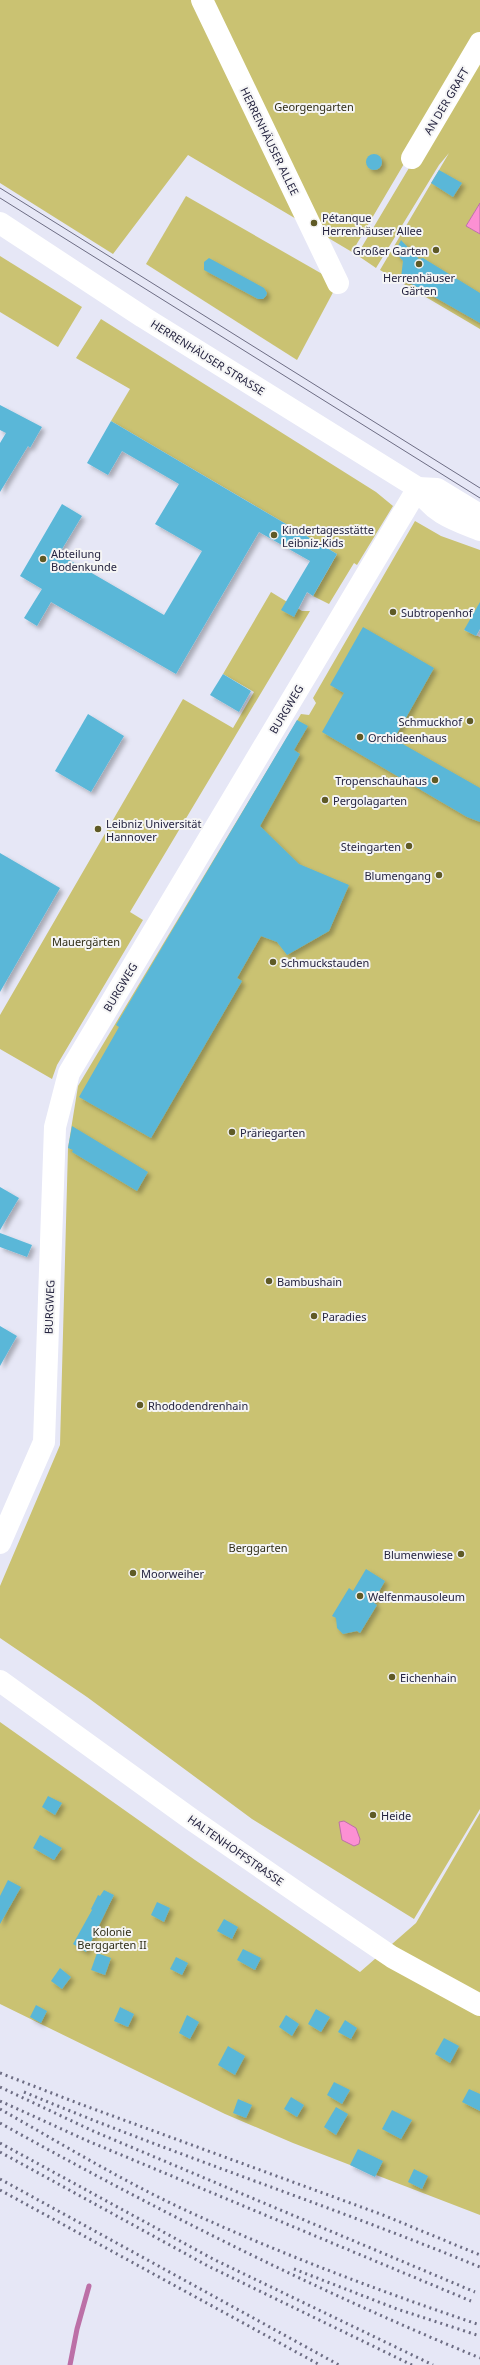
<svg xmlns="http://www.w3.org/2000/svg" width="480" height="2365" viewBox="0 0 480 2365" font-family="'Noto Sans',sans-serif">
<defs>
<filter id="shadow"><feDropShadow dx="3.5" dy="3.5" stdDeviation="2" flood-color="#0004"/></filter>
</defs>
<rect width="100%" height="100%" fill="#e6e7f6"/>
<g fill="#cac272">
<path d="M0,0h480v35l-128,217 -164,-97 -75,99 -113,-71z"/>
<path d="M480,49v154l-14,23 14,8v95l-100,-59 69,-117 -10,12 -63,103 -19,-13z"/>
<path d="M186,196l152,87 -41,77 -151,-96z"/>
<path d="M0,256l82,51 -24,40 -58,-35z"/>
<path d="M101,319l275,173 17,14 -36,59 -3,-2 -25,41 -16,-8 24,-42 -226,-133 19,-32 -54,-31z"/>
<path d="M415,521l26,15 39,14v68l-16,12 16,7v1172l-66,110 -162,-100 -165,-122 -87,-59v-52l60,-141 8,-297 10,-62 223,-372 8,1 7,-12 -3,-5z"/>
<path d="M271,592l31,19h8l-180,301 13,8 -86,145 -5,14 -52,-30v-34l183,-316 50,29 21,-36 -31,-18z"/>
<path d="M0,1722l195,138 165,112 56,-49 64,-110v402l-187,-72 -68,-29 -225,-110z"/>
</g>
<g fill="#fc90d3" stroke="#bc70a7">
<path d="M480,203v31l-14,-8z"/>
<path d="M344,1821l12,7 4,11 -1,5 -5,2 -12,-6 -3,-18z"/>
</g>
<g fill="none" stroke-linecap="round" stroke-linejoin="round">
<path stroke="#bc70a7" stroke-width="5" d="M70,2365l7,-36 12,-43"/>
</g>
<g fill="#5ab7d8" filter="url(#shadow)">
<circle cx="374" cy="162" r="8"/>
<path d="M439,170l23,13 -9,14 -22,-14z"/>
<path d="M401,240l18,19 4,-1 57,35v30l-79,-45 2,-17 -8,-9z"/>
<path d="M209,258l55,30 3,5 -1,3 -3,3h-5l-54,-29v-8z"/>
<path d="M0,405l42,22 -12,21 -2,-2 -28,46v-49l6,-10 -6,-3z"/>
<path d="M111,421l226,133 -24,42 -6,-4 -13,25 -13,-7 29,-49 -51,-29 -83,142 -125,-72 -14,24 -13,-8 18,-29 -22,-13 42,-72 20,12 -23,38 105,61 38,-64 -47,-27 24,-40 -57,-33 -14,24 -21,-12z"/>
<path d="M480,602v27l-4,7 -12,-6z"/>
<path d="M363,627l71,41 -40,71 86,49v34l-13,-5 -145,-85 22,-39 -14,-8z"/>
<path d="M223,674l28,17 -12,21 -29,-17z"/>
<path d="M88,714l36,22 -33,56 -36,-21z"/>
<path d="M297,720l11,6 -14,24 6,4 -40,72 39,38 50,21 -20,46 -42,24 -10,-13 -16,-6 -24,42 5,3 -91,157 -72,-41 40,-70 -3,-2z"/>
<path d="M0,853l60,35 -60,104z"/>
<path d="M72,1126l76,46 -11,19 -65,-39 1,-2 -5,-2z"/>
<path d="M0,1187l19,11 -19,32z"/>
<path d="M0,1233l32,12 -5,12 -27,-10z"/>
<path d="M0,1326l17,10 -17,30z"/>
<path d="M366,1569l19,12 -12,21 4,3 -17,28 -3,-2 -14,3 -6,-6 -1,-10 -4,-2 17,-28 4,3z"/>
<path d="M48,1796l14,7 -7,12 -13,-8z"/>
<path d="M40,1835l22,13 -8,12 -21,-12z"/>
<path d="M8,1880l13,7 -21,37v-28z"/>
<path d="M104,1890l10,5 -28,57 -13,-8 19,-34 -1,-1 7,-14 2,1z"/>
<path d="M157,1902l13,6 -6,14 -13,-7z"/>
<path d="M224,1919l14,8 -6,12 -15,-8z"/>
<path d="M243,1949l18,9 -6,12 -18,-10z"/>
<path d="M97,1953l14,5 -6,17 -14,-5z"/>
<path d="M176,1957l12,6 -6,12 -12,-6z"/>
<path d="M60,1968l11,9 -9,12 -11,-8z"/>
<path d="M36,2005l11,6 -6,12 -11,-6z"/>
<path d="M120,2007l14,7 -6,13 -14,-6z"/>
<path d="M316,2009l14,8 -9,15 -13,-8z"/>
<path d="M187,2015l12,7 -9,17 -11,-6z"/>
<path d="M286,2015l13,9 -7,12 -13,-9z"/>
<path d="M345,2020l12,8 -6,11 -13,-7z"/>
<path d="M444,2038l15,8 -9,17 -15,-9z"/>
<path d="M228,2046l17,10 -10,19 -17,-10z"/>
<path d="M334,2082l16,8 -8,14 -15,-9z"/>
<path d="M469,2089l11,5v17l-18,-9z"/>
<path d="M291,2097l13,8 -7,12 -13,-8z"/>
<path d="M238,2099l14,6 -6,13 -13,-5z"/>
<path d="M336,2107l12,7 -12,21 -12,-8z"/>
<path d="M392,2110l20,10 -11,19 -19,-10z"/>
<path d="M358,2149l25,12 -8,16 -25,-12z"/>
<path d="M414,2169l14,7 -6,13 -14,-7z"/>
</g>
<g fill="none" stroke-linecap="round" stroke-linejoin="round">
<g stroke="#fff" stroke-width="22">
<path d="M202,0l136,283"/>
<path d="M412,158l68,-115"/>
<path d="M0,223l143,94 275,171c14,25 37,32 62,42"/>
<path d="M418,488l19,1 43,26"/>
<path d="M0,1543l44,-101 11,-315 14,-54 349,-585"/>
<path d="M0,1681l191,138 120,83 81,55 88,48"/>
</g>
<g stroke="#6d6d84" stroke-width="1">
<path d="M0,188l480,300"/>
<path d="M0,198l480,300"/>
</g>
<g stroke="#6d6d84" stroke-width="3" stroke-dasharray="2 4" stroke-linecap="butt">
<path d="M0,2073l80,31 303,111 97,40"/>
<path d="M0,2087l93,44 382,161"/>
<path d="M24,2092c150,63 305,113 456,175"/>
<path d="M0,2101l88,40 383,160"/>
<path d="M0,2109c67,38 134,79 205,110 89,40 183,75 275,106"/>
<path d="M0,2123c156,87 315,167 480,235"/>
<path d="M0,2143l213,116 220,106"/>
<path d="M0,2152l208,114 204,99"/>
<path d="M0,2179l339,186"/>
<path d="M0,2190l320,175"/>
<path d="M294,2269l103,40 83,27"/>
</g>
</g>
<g fill="#5f5a26" stroke="#f5f5f5" stroke-width="1.5">
<circle cx="314" cy="223" r="4"/>
<circle cx="436" cy="250" r="4"/>
<circle cx="419" cy="264" r="4"/>
<circle cx="274" cy="535" r="4"/>
<circle cx="43" cy="559" r="4"/>
<circle cx="393" cy="612" r="4"/>
<circle cx="470" cy="721" r="4"/>
<circle cx="360" cy="737" r="4"/>
<circle cx="435" cy="780" r="4"/>
<circle cx="325" cy="800" r="4"/>
<circle cx="98" cy="829" r="4"/>
<circle cx="409" cy="846" r="4"/>
<circle cx="439" cy="875" r="4"/>
<circle cx="273" cy="962" r="4"/>
<circle cx="232" cy="1132" r="4"/>
<circle cx="269" cy="1281" r="4"/>
<circle cx="314" cy="1316" r="4"/>
<circle cx="140" cy="1405" r="4"/>
<circle cx="461" cy="1554" r="4"/>
<circle cx="133" cy="1573" r="4"/>
<circle cx="360" cy="1596" r="4"/>
<circle cx="392" cy="1677" r="4"/>
<circle cx="373" cy="1815" r="4"/>
</g>
<g text-anchor="middle" dominant-baseline="central" stroke-width="4" stroke-linejoin="round" paint-order="stroke">
<g font-size="11" fill="#252440" stroke="#f5f5f5">
<text transform="translate(446 101) rotate(-59)">AN DER GRAFT</text>
<text transform="translate(270 141) rotate(64)">HERRENHÄUSER ALLEE</text>
<text transform="translate(208 357) rotate(32)">HERRENHÄUSER STRASSE</text>
<text transform="translate(286 709) rotate(-59)">BURGWEG</text>
<text transform="translate(120 987) rotate(-59)">BURGWEG</text>
<text transform="translate(49 1307) rotate(-88)">BURGWEG</text>
<text transform="translate(236 1850) rotate(35)">HALTENHOFFSTRASSE</text>
</g>
<g font-size="11" fill="#302e18" stroke="#f5f5f5">
<text x="314" y="106">Georgengarten</text>
<text x="86" y="941">Mauergärten</text>
<text x="258" y="1547">Berggarten</text>
<text x="112" y="1931">Kolonie<tspan x="112" dy="13">Berggarten II</tspan></text>
</g>
<g font-size="11" fill="#252440" stroke="#f5f5f5" text-anchor="start">
<text x="322" y="217">Pétanque<tspan x="322" dy="13">Herrenhäuser Allee</tspan></text>
<text x="428" y="250" text-anchor="end">Großer Garten</text>
<text x="419" y="277" text-anchor="middle">Herrenhäuser<tspan x="419" dy="13">Gärten</tspan></text>
<text x="282" y="529">Kindertagesstätte<tspan x="282" dy="13">Leibniz-Kids</tspan></text>
<text x="51" y="553">Abteilung<tspan x="51" dy="13">Bodenkunde</tspan></text>
<text x="401" y="612">Subtropenhof</text>
<text x="462" y="721" text-anchor="end">Schmuckhof</text>
<text x="368" y="737">Orchideenhaus</text>
<text x="427" y="780" text-anchor="end">Tropenschauhaus</text>
<text x="333" y="800">Pergolagarten</text>
<text x="106" y="823">Leibniz Universität<tspan x="106" dy="13">Hannover</tspan></text>
<text x="401" y="846" text-anchor="end">Steingarten</text>
<text x="431" y="875" text-anchor="end">Blumengang</text>
<text x="281" y="962">Schmuckstauden</text>
<text x="240" y="1132">Präriegarten</text>
<text x="277" y="1281">Bambushain</text>
<text x="322" y="1316">Paradies</text>
<text x="148" y="1405">Rhododendrenhain</text>
<text x="453" y="1554" text-anchor="end">Blumenwiese</text>
<text x="141" y="1573">Moorweiher</text>
<text x="368" y="1596">Welfenmausoleum</text>
<text x="400" y="1677">Eichenhain</text>
<text x="381" y="1815">Heide</text>
</g>
</g>
</svg>
